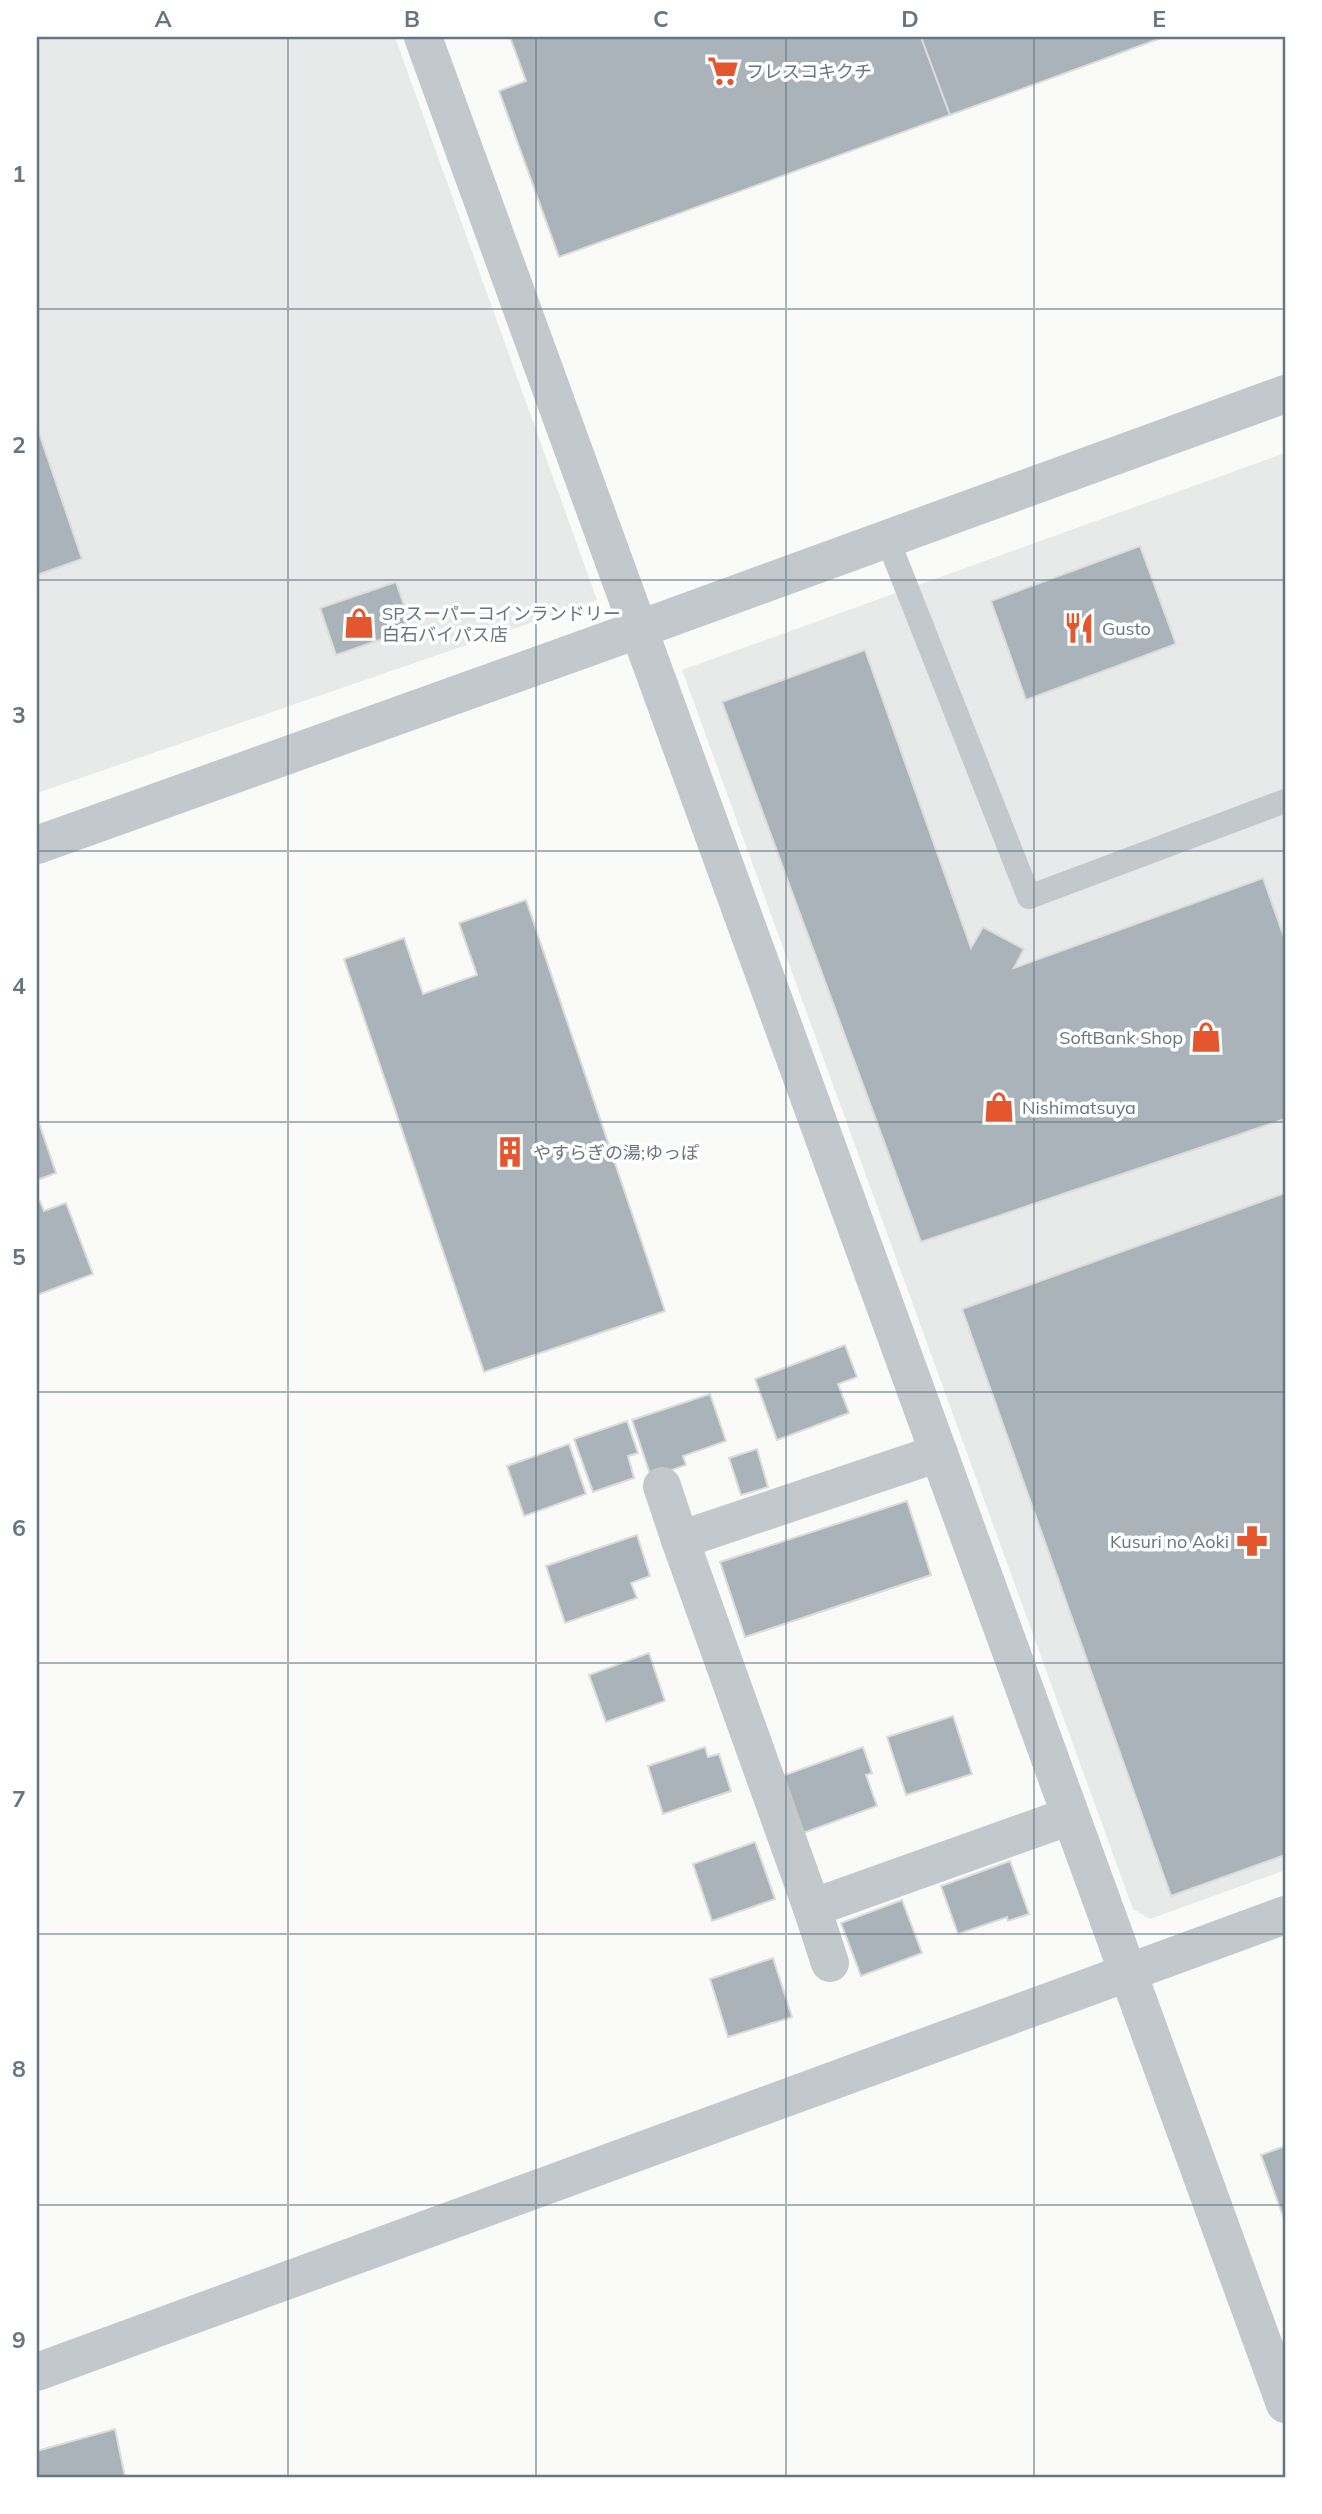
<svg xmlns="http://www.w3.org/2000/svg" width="1322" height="2514" viewBox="0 0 1322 2514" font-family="Mulish,'Noto Sans JP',sans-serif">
<rect width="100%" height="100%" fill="#fafaf8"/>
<g fill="#e8e9e9">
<path d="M37,37h358l202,563 -560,193z"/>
<path d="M1285,453v1417l-135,49 -17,-10 -451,-1239z"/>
</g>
<g fill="#aab3b9" stroke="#dcdcda" stroke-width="2">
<path d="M510,37h411l29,78 -391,142 -60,-166 27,-10z"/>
<path d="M921,37h243l-214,78z"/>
<path d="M37,427l45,132 -45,16z"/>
<path d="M1140,546l36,98 -150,56 -35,-99z"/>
<path d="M396,582l16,47 -76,26 -16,-47z"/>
<path d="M865,650l106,298 12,-21 41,22 -10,19 249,-90 22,62v179l-364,123 -199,-540z"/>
<path d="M526,900l139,411 -181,61 -140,-413 60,-21 19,56 54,-19 -18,-52z"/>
<path d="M37,1117l19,56 -19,7z"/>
<path d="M1285,1193v662l-114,41 -209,-587z"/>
<path d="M40,1201l4,10 22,-8 27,71 -56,21v-93z"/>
<path d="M845,1345l12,32 -19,7 11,29 -72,27 -22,-61z"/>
<path d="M710,1394l16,47 -43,15 3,9 -35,12 -19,-57z"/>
<path d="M627,1421l11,32 -10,3 6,22 -41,14 -19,-53z"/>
<path d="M569,1444l17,50 -62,22 -17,-50z"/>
<path d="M757,1449l11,38 -27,8 -12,-37z"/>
<path d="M907,1501l24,74 -186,62 -25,-75z"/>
<path d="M637,1535l13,41 -19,7 6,15 -72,25 -19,-57z"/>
<path d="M649,1653l16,48 -59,21 -17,-47z"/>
<path d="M953,1716l19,58 -66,21 -19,-58z"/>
<path d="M705,1747l3,10 11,-3 12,37 -68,23 -15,-48z"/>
<path d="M863,1747l9,26 -6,2 11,31 -74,27 -21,-57z"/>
<path d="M755,1842l20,57 -63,22 -19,-57z"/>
<path d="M1010,1861l19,53 -21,7 -1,-4 -49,17 -17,-48z"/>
<path d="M902,1900l20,53 -61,23 -20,-53z"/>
<path d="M773,1958l19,59 -64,20 -18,-58z"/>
<path d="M1285,2146v76l-24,-67z"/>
<path d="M115,2429l10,48h-88v-26z"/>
</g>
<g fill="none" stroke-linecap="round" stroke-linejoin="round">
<path stroke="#c3c8cc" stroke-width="24" d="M887,538l142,359 256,-96"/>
<g stroke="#c3c8cc" stroke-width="38">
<path d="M423,37l862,2367"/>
<path d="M37,845l600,-215"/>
<path d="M939,1453l-259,87 132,368 258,-92"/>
<path d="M662,1486l18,54"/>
<path d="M812,1908l18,55"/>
<path d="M37,2372l1090,-399"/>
</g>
<g stroke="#c3c8cc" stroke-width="38">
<path d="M637,630l648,-236"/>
<path d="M1127,1973l158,-58"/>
</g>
</g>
<path fill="none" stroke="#657683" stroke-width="2" stroke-opacity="0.55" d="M288,37v2440M536,37v2440M786,37v2440M1034,37v2440M37,309h1248M37,580h1248M37,851h1248M37,1122h1248M37,1392h1248M37,1663h1248M37,1934h1248M37,2205h1248"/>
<defs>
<symbol id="supermarket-bare" viewBox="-9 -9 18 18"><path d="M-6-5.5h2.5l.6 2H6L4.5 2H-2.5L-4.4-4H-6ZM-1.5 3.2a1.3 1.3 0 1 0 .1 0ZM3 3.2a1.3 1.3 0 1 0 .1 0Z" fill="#e4572e" stroke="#fff" stroke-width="2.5" paint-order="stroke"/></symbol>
<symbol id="shop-bare" viewBox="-9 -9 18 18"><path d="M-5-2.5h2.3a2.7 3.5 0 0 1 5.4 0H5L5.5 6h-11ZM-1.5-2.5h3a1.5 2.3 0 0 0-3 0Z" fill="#e4572e" stroke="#fff" stroke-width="2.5" paint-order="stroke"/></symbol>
<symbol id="restaurant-bare" viewBox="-9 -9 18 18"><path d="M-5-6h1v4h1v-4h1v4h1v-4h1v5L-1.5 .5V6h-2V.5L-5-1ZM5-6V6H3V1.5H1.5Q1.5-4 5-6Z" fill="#e4572e" stroke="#fff" stroke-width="2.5" paint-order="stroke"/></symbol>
<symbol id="building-bare" viewBox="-9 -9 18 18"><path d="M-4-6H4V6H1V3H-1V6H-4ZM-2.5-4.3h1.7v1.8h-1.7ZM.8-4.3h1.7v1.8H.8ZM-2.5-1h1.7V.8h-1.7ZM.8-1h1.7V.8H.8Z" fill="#e4572e" stroke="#fff" stroke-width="2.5" paint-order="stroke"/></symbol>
<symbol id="pharmacy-bare" viewBox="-9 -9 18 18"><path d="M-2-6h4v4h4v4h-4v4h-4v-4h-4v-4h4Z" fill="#e4572e" stroke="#fff" stroke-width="2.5" paint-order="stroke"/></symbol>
</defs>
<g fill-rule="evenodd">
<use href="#supermarket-bare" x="701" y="49" width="44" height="44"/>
<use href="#shop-bare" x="337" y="601" width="44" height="44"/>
<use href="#restaurant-bare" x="1057" y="606" width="44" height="44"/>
<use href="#shop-bare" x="1184" y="1015" width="44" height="44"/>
<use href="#shop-bare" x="977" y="1085" width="44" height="44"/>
<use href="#building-bare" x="488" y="1130" width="44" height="44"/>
<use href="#pharmacy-bare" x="1230" y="1519" width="44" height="44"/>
</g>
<g text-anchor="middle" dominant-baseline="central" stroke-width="7" stroke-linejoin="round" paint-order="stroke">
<g font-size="18" fill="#657683" stroke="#fff" text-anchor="start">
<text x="746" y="71">フレスコキクチ</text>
<text x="382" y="613">SPスーパーコインランドリー<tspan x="382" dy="21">白石バイパス店</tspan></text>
<text x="1102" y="628">Gusto</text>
<text x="1183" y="1037" text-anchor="end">SoftBank Shop</text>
<text x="1022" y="1107">Nishimatsuya</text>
<text x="533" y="1152">やすらぎの湯;ゆっぽ</text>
<text x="1229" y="1541" text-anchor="end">Kusuri no Aoki</text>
</g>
</g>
<rect width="1322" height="2514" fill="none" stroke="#ffffff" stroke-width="77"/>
<rect x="38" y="38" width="1246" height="2438" fill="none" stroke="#657683" stroke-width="2.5"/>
<g font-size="23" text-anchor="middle" font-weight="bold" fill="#657683">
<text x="163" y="27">A</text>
<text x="412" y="27">B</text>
<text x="661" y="27">C</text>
<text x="910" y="27">D</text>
<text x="1159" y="27">E</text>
<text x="19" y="182">1</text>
<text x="19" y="453">2</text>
<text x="19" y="723">3</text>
<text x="19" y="994">4</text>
<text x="19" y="1265">5</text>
<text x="19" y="1536">6</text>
<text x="19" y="1807">7</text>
<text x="19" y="2077">8</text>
<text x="19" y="2348">9</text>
</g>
</svg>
